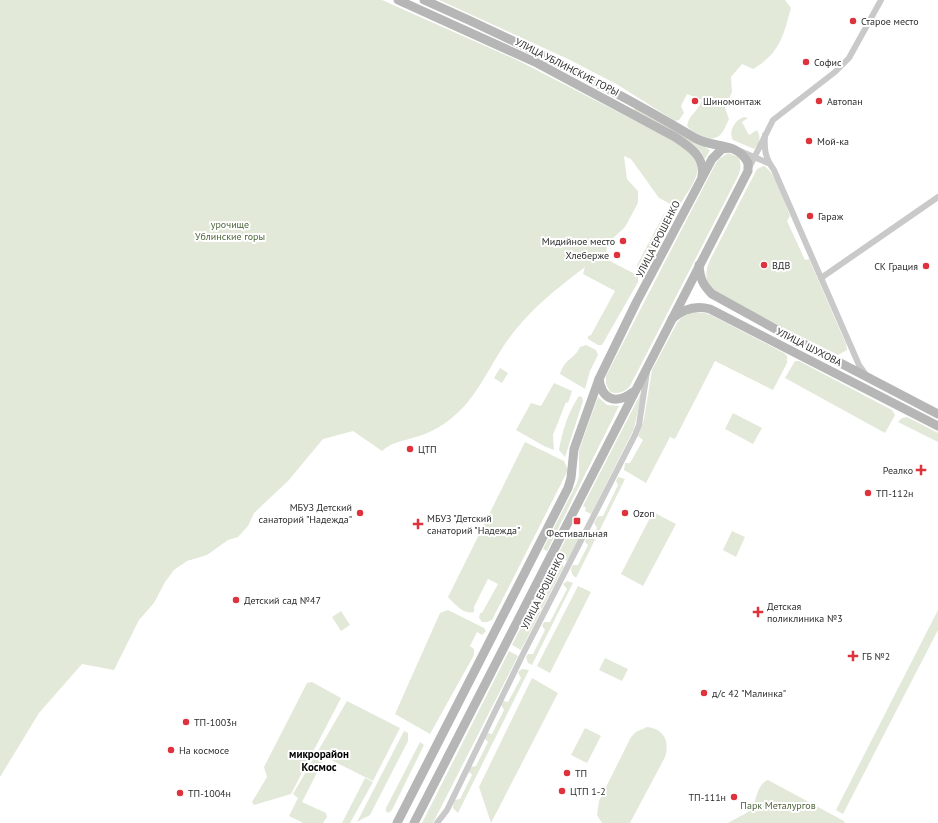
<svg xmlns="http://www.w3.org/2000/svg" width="938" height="823" viewBox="0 0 938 823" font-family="'PT Sans',sans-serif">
<rect width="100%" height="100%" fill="#fff"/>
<g fill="#e2e9d9">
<path d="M0,0h382l137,61 157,81c36,24 19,37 2,66l-19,-10 -28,-39 -7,-3 3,23 11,12v12l-13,24 -18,17 -1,15 29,15 3,3v5l-36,63h-4l-10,-6v-3l3,-1 24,-44 -32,-17 2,-7c-30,23 -61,47 -82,80 -16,24 -27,51 -49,69 -13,12 -29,19 -45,23 -13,4 -16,3 -27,12l-29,-20 -30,8 -35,42 -34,32 -6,13 -10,11 -10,3 -21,15 -20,6 -13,9 -9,12 -11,21 -15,17 -25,50 -32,-6 -43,49 -39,64z"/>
<path d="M439,0h346l6,8c-8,29 -11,45 -38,61l-11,-5 -11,13 1,15 -7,16 4,11c-3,6 -5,13 -10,17 -9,7 -26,-3 -32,-10 2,-12 11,-14 15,-26l-15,-6 -6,12 3,7 -5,7 -4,1 -57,-36 -48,-25z"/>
<path d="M635,107l75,43 -5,9 -4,-7 -7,-7 -60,-35z"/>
<path d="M744,117l4,1 -6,4 7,13 8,-5c4,8 3,13 -3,19l-21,-9c-5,-9 2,-20 11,-23z"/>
<path d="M728,153l10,4c4,8 3,13 -1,21l-107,208c-6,7 -12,8 -20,6l-4,-8v-8l110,-213 3,-4z"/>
<path d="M764,166c12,7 21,37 26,50l-3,5 18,39 4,-1 37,85 1,6 -9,5 -111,-56c-18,-10 -26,-18 -17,-39l47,-91z"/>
<path d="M668,212l4,3v3l-28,51 -3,2 -3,-2 -1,-4 27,-51z"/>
<path d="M692,312l13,1 6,2 73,38 3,3v7l-14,27 -58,-29 -40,78 -5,-2 -24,46 -22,-13 1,-7h5l13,-23 -5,-4 6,-17 8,-49 25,-47 4,-5z"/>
<path d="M586,345l10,5 2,5 -8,16 -5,18 -25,-15c5,-16 14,-14 20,-27z"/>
<path d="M795,361h4l93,49 3,5 -10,18 -100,-55z"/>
<path d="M500,368l8,5 -6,10 -8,-5z"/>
<path d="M554,383l18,8 -4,12 -2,-1 -13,33 1,15 -10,-4 -28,-16 15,-27 10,3z"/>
<path d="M642,391l-8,38 -43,85 -6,-3 1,-3 -3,-2z"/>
<path d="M579,396l3,1 1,4 -18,56 -6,-7c3,-18 9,-38 20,-54z"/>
<path d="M598,397l9,8 12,1 -72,145 -4,-2 34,-66 2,-7v-26z"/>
<path d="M733,413l29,15 -9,16 -28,-15z"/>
<path d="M907,417l31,16v9l-40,-20 4,-4z"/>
<path d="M525,442l39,19 4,9 -76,150 -5,2h-5l-3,-4 1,-5h2l16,-29 -10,-5 -14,28v5c-11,3 -19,-8 -26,-15z"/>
<path d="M618,477l7,2 -49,99 -4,-4 -1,-5 2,-4h5l10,-20 -3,-3 2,-5h6l4,-9 -3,-5 4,-7h5l15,-31 -2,-4z"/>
<path d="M653,512l23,12 -33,62 -22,-12z"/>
<path d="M576,530l6,4 -15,27 -10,-5 13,-25 4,2z"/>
<path d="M732,531l13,6 -9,20 -13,-7z"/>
<path d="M555,561l9,5 -43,84 -9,-5z"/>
<path d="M567,581l6,2 -41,82 -4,-2 -2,-6 2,-3h5l12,-24 -3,-4 2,-4h6l17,-33 -4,-5z"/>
<path d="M578,586l13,6 -41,81 -13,-7z"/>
<path d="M448,610l36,18 2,3 -4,4 -5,-3 -7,14 4,3v6l-44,79 -35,-20 45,-101z"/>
<path d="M938,610v20l-95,184 -7,-4z"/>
<path d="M341,611l9,14 -9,6 -9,-14z"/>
<path d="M509,651l9,5 -85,167h-11z"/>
<path d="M605,658l23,11 -6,12 -23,-11z"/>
<path d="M522,669l7,1 -71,143 -5,-5 1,-8 6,-1 12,-24 -4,-4 2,-4 6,-1 12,-24 -4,-4 3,-5 5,1 12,-24 -3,-5 2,-4 5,1 13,-24 -3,-6z"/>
<path d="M532,678l26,15 -67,130 -12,-36z"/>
<path d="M312,682l29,16 -50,96 -37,11 -2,-3 15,-25 -3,-10 43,-84z"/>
<path d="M347,701l53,27 -27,53 -48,-24 -23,45 24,11 1,4 -4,6h-20l-14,-7 9,-18 -5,-4z"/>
<path d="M647,727c17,2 23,14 18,30l-35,66h-28l-5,-8 2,-14 32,-64 5,-5z"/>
<path d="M585,728l16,8 -14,27 -16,-8z"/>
<path d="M404,731l4,2v8l-38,74 -13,7z"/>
<path d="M420,742l4,3 -32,65 -4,3 -2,-2v-3z"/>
<path d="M365,778l8,4 -23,41h-8z"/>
<path d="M768,780l76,41 1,2h-117c6,-4 14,-7 20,-11 10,-8 7,-27 20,-32z"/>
</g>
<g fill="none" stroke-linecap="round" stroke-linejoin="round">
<g stroke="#c9c9c9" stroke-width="6">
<path d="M765,135c-1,14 0,23 9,35l85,195 7,10"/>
<path d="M740,151l28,12"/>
<path d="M749,168l24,-48 62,-48 14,-14 32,-58"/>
<path d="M821,278l117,-81"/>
<path d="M437,823l10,-13 76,-156 112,-219 4,-10 8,-53"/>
</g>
<g stroke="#b6b6b6" stroke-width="9">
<path d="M398,0l139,63 138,74c15,10 30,19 27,39"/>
<path d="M699,265c1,14 4,20 13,29l69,38 157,82"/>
<path d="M672,319c11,-10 23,-14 38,-10l228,117"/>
<path d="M599,379c3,21 17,26 34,13"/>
<path d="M397,823l171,-335 3,-10 3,-29 25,-70 37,-76 76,-144 10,-10 7,-1"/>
<path d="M414,823l334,-652v-8c-11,-22 -34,-14 -53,-25 -87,-52 -178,-97 -271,-138"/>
</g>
</g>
<g fill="#de323c" stroke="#fff" stroke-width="1.5">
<circle cx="853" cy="21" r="4"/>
<circle cx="806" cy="62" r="4"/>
<circle cx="695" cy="101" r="4"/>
<circle cx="819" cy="101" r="4"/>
<circle cx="809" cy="141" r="4"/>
<circle cx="810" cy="216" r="4"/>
<circle cx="623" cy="241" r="4"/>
<circle cx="617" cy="255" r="4"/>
<circle cx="764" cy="265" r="4"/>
<circle cx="926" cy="266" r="4"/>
<circle cx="410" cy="449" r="4"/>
<path d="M919 464h4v4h4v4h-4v4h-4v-4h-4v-4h4z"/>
<circle cx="868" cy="493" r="4"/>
<circle cx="360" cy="513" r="4"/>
<circle cx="625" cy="513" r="4"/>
<rect x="573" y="517" width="8" height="8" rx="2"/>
<path d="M416 518h4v4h4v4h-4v4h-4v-4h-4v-4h4z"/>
<circle cx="236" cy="600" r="4"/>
<path d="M756 606h4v4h4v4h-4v4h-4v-4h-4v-4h4z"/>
<path d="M851 650h4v4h4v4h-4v4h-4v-4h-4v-4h4z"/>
<circle cx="704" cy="693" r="4"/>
<circle cx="186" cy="722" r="4"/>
<circle cx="171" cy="750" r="4"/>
<circle cx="567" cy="773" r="4"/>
<circle cx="562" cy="791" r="4"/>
<circle cx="180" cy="793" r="4"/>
<circle cx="734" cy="797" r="4"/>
</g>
<g text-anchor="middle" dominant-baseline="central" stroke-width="4" stroke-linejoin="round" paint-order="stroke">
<g font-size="10" fill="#2c2c2c" stroke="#fff" text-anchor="start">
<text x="861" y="21">Старое место</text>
<text x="814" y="62">Софис</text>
<text x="703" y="101">Шиномонтаж</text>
<text x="827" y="101">Автопан</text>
<text x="817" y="141">Мой-ка</text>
<text x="818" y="216">Гараж</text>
<text x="615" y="241" text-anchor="end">Мидийное место</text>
<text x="609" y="255" text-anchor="end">Хлеберже</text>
<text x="772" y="265">ВДВ</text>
<text x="918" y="266" text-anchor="end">СК Грация</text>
<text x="418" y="449">ЦТП</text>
<text x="913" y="470" text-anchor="end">Реалко</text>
<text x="876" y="493">ТП-112н</text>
<text x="352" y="507" text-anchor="end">МБУЗ Детский<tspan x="352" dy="12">санаторий "Надежда"</tspan></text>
<text x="633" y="513">Ozon</text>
<text x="427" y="518">МБУЗ "Детский<tspan x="427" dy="12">санаторий "Надежда"</tspan></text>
<text x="577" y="533" text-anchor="middle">Фестивальная</text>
<text x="244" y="600">Детский сад №47</text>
<text x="767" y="606">Детская<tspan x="767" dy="12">поликлиника №3</tspan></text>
<text x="862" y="656">ГБ №2</text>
<text x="712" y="693">д/с 42 "Малинка"</text>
<text x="194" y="722">ТП-1003н</text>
<text x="179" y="750">На космосе</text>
<text x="575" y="773">ТП</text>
<text x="570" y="791">ЦТП 1-2</text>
<text x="188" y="793">ТП-1004н</text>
<text x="726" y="797" text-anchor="end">ТП-111н</text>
</g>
<g font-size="10" fill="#2c2c2c" stroke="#fff">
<text transform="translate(567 67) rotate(27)">УЛИЦА УБЛИНСКИЕ ГОРЫ</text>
<text transform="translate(658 239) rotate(-63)">УЛИЦА ЕРОШЕНКО</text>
<text transform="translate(809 347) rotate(27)">УЛИЦА ШУХОВА</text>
<text transform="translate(543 591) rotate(-63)">УЛИЦА ЕРОШЕНКО</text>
</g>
<g font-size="10" fill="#4e653b" stroke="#fff">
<text x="230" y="224">урочище<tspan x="230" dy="12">Ублинские горы</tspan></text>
<text x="778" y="805">Парк Металургов</text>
</g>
<g font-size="11" font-weight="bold" fill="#000" stroke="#fff">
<text x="319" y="754">микрорайон<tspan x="319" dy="13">Космос</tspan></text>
</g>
</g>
</svg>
